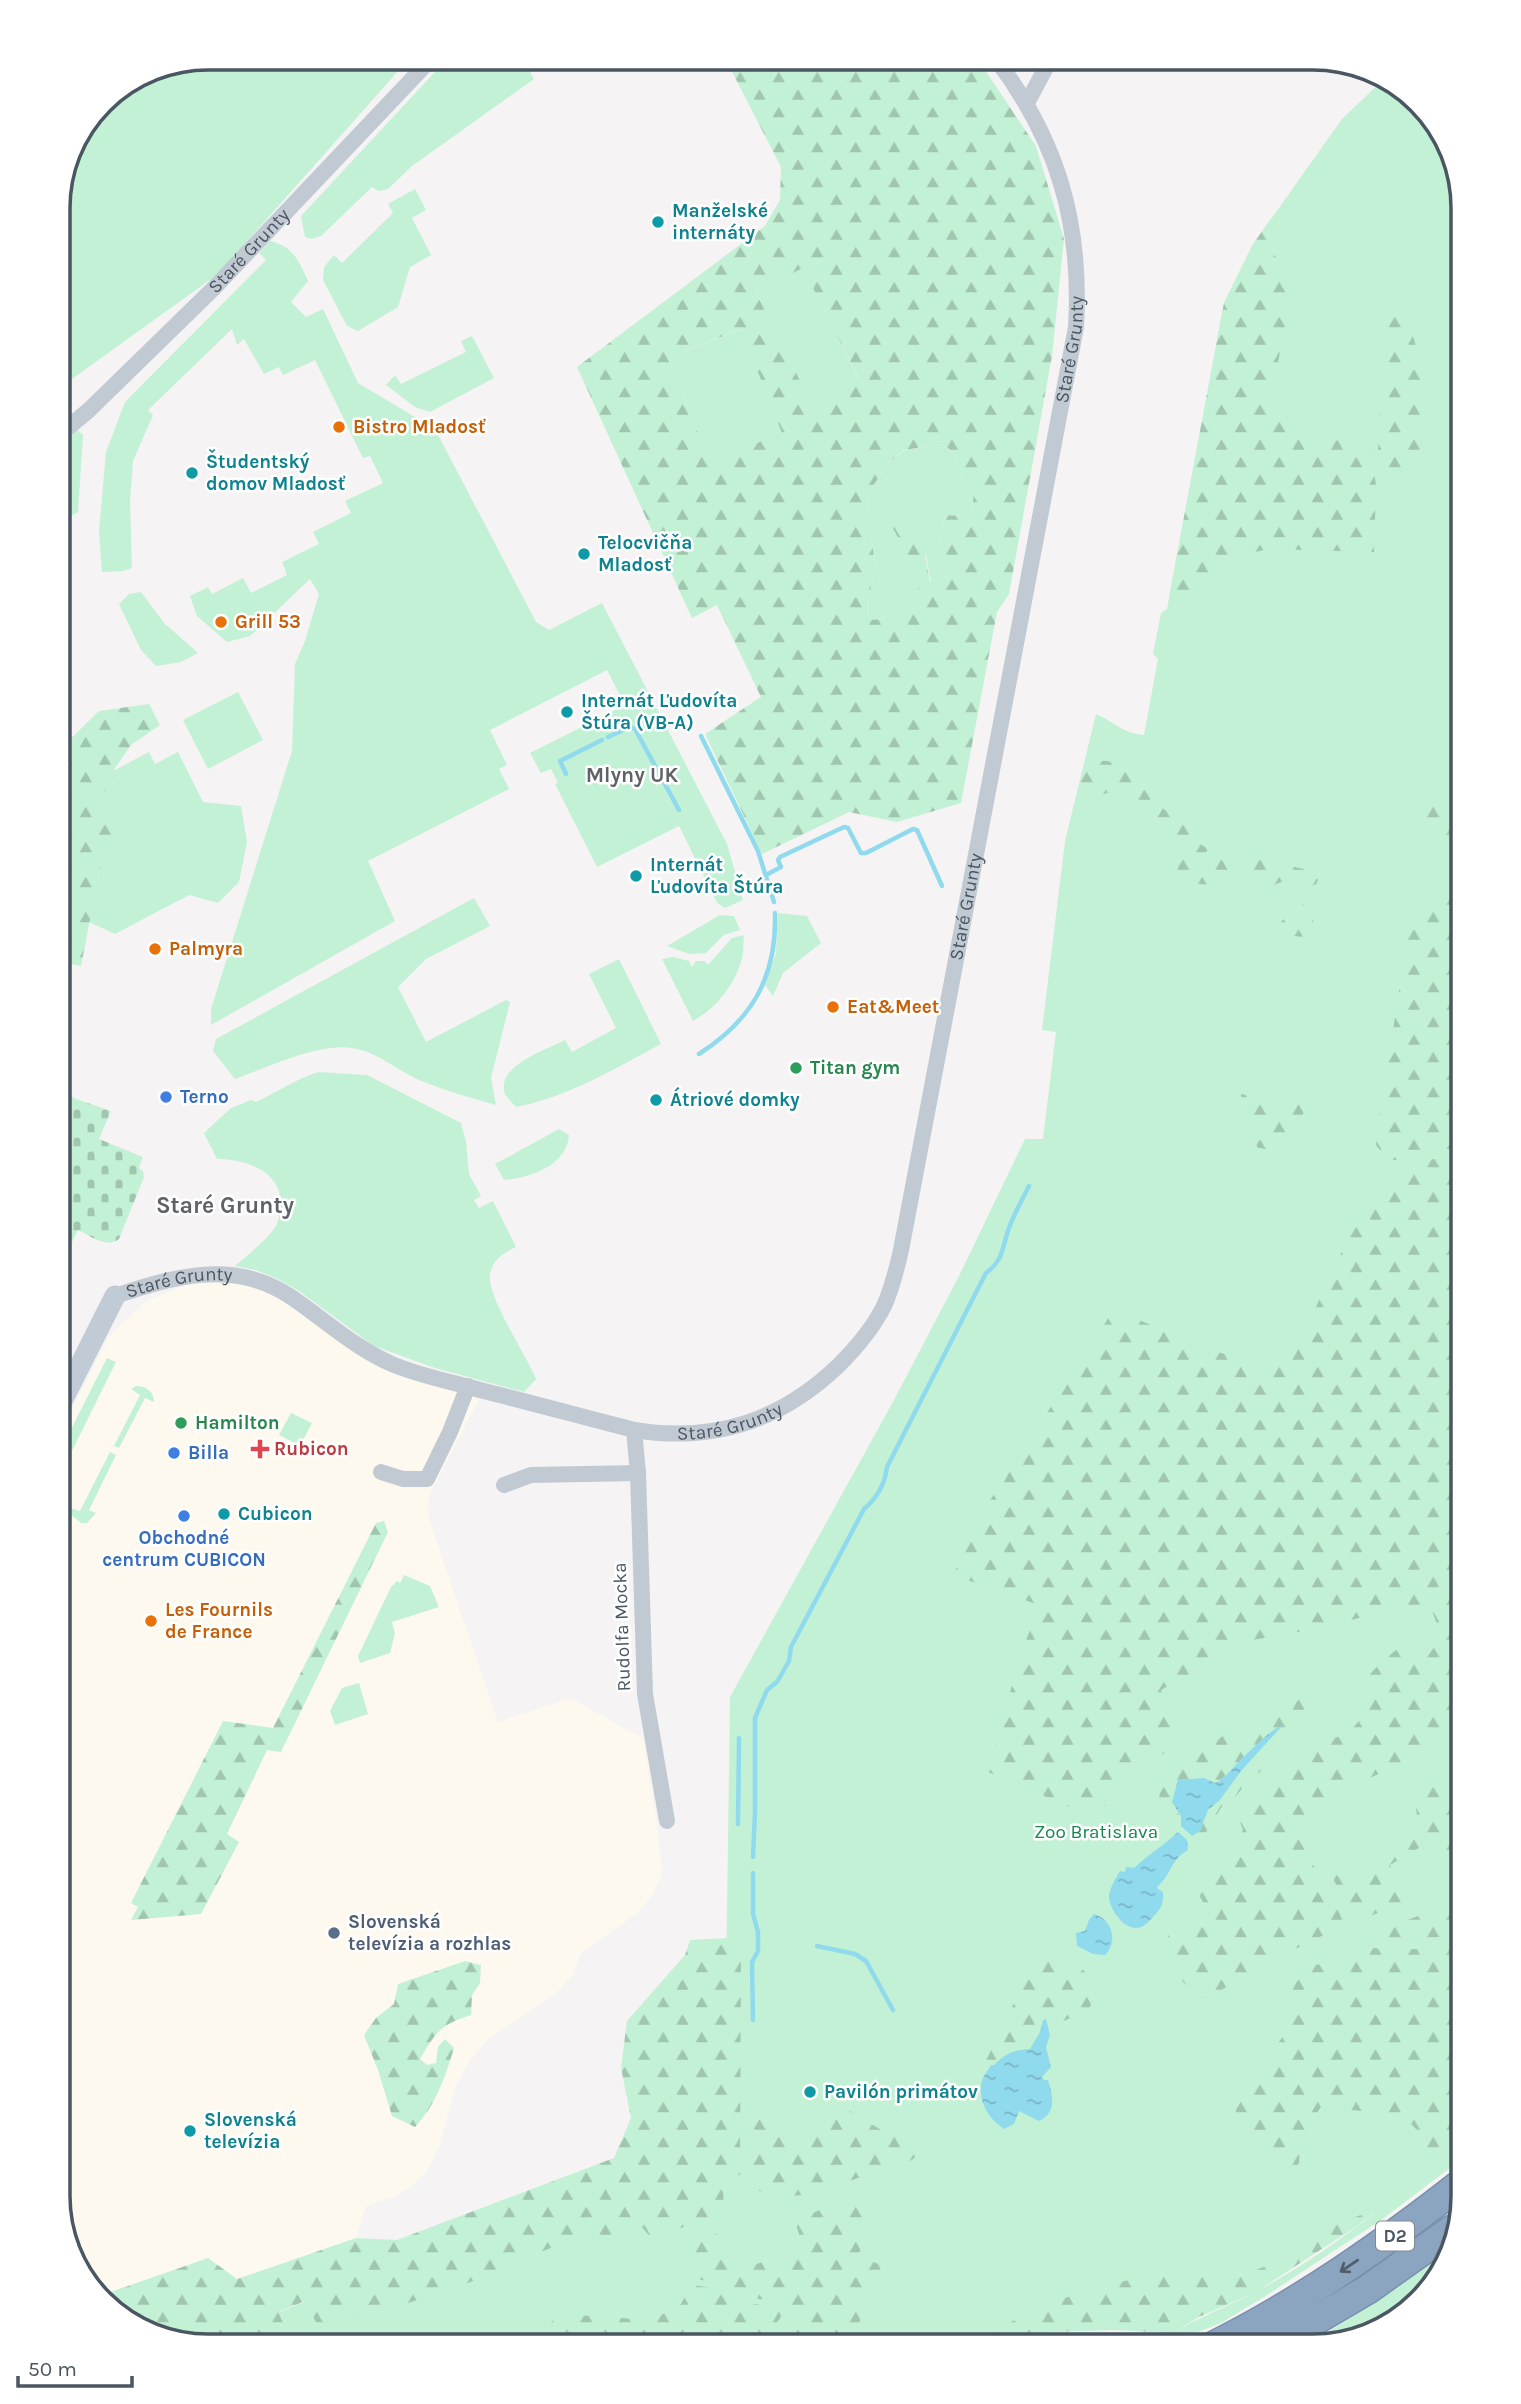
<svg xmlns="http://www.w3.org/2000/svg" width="1521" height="2404" viewBox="0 0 1521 2404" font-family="Karla,sans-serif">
<defs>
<pattern id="forest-firs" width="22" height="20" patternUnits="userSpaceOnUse" patternTransform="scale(1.75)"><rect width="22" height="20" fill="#c3f1d5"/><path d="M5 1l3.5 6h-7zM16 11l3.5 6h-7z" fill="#a0c6b0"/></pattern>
<pattern id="cemetery-stones" width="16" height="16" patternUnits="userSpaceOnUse" patternTransform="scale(1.75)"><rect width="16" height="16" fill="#c3f1d5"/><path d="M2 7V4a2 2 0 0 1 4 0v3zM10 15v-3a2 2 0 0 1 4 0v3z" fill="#a0c6b0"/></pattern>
<pattern id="water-ripples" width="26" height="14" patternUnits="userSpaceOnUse" patternTransform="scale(1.75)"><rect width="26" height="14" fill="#90daee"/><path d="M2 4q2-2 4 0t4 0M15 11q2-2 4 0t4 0" fill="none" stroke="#78b4c4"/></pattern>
</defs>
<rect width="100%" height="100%" fill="#f5f3f3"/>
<path fill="#fdf9ef" d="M239,1281l34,13 108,73 98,33 -46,87 -5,15 1,17 69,203 73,-24 61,35 11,4 16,101 3,36 -9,20 -14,18 -58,41 -9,23 -16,17 -67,46 -19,21 -15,28 -16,60 -13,25 -15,14 -16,9 -29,10 -10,32 -231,83 -52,-58 -15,-67v-759l51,-100 37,-36 48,-19z"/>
<g fill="#c3f1d5">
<path d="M208,58h183l8,12 -181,204 -160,115v-190l11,-49 33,-48 49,-33z"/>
<path d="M448,58h90l-12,6 8,15 -122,87 -24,23 -10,2 -6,-4 -51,49 -10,3 -6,-2 -4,-21z"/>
<path d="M800,58h60l-19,24z"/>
<path d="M1384,79l12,4 52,58 15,67v1928l-5,6 5,-3v19l-79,60 -120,79 -43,26 -33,13 -15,-3c27,-16 55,-27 82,-41 42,-22 84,-51 121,-80l-75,41 -59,22 -12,-4 -206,45 -16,7 -30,23h-780l142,-59 252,-60 131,-21 7,-509 164,-297 66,-126 65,-135h18l13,-107 -14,-2 23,-189 31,-127c19,8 26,19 48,21l14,-76 -5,-5 8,-41 6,-4 57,-306 28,-57 90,-127z"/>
<path d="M415,189l11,21 -14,8 19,37 -21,12 -12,40 -40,24 -11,-5 -24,-46 1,-13 10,-12 8,8 51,-50 -5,-9z"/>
<path d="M270,241c23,5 29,20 38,40l-17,21 15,15 17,-8 35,74 77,46 101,193 13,8 53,-27 125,241 16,56 -18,8 -8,-5 -38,-77 -82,41 -42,-83 3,-1 -7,-14 -10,4 -11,-20 95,-48 -18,-35 -117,60 17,35 -8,4 10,20 -141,72 27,60 -184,104v-16l81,-258 3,-87 10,-23 14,-47 -9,-15 -60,57 -23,6 -30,-26 -7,-20 18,-9 4,7 31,-16 8,15 36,-18 -5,-13 37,-18 -6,-12 38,-19 -6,-12 38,-18 -13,-27 -7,2 -48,-98 -32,15 -4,-8 -15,7 -20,-35 -7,6 -5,-16 -84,81 5,5 -20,46 -3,40 2,67 -9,3 -21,1 -3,-41 7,-79 19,-50 141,-142 -7,-7z"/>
<path d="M803,267l56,113 -48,24 -56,-113z"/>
<path d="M742,329l41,105 -74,29 -41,-105z"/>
<path d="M472,336l22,42 -64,34 -15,-5 -29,-22 9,-10 6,9 65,-32 -5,-11z"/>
<path d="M78,430l5,5 -5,77 -20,11v-77z"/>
<path d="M942,444c19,10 11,20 20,34 3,5 8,9 12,14l-2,18 -8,6 -19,-1 -5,28 8,28 -8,11h-9l-5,-27 -37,-35 29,52 1,21 -6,9 -32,17 -10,1 -4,-9 8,-47 -8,-59 6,-19 16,-23 16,-13z"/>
<path d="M141,592l23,31 34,30 -17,9 -25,4 -15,-16 -22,-46 10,-10z"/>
<path d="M238,692l25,48 -55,29 -25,-49z"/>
<path d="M149,752l6,12 23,-12 25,50 38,4 6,36 -8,40 -21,21 -29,-8 -74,39 -26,-12 12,-59 -4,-68 16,-24z"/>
<path d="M474,898l16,28 -64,33 -28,28 28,55 80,-42 4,2 -19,76 5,27c-26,-7 -52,-15 -77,-25 -31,-14 -49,-37 -88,-32 -33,4 -65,20 -96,31l-22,-28 3,-12z"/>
<path d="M778,913l29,3 14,27 -38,30 -10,23 -8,-11 11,-32z"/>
<path d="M720,915l14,1 6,14 -16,5 -18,18 -17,1 -22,-8z"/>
<path d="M744,935c-1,8 0,19 -3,27 -8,25 -26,47 -48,59l-31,-62 11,-2 16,4 3,6 4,-6h9l3,4 24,-27z"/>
<path d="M619,959l42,85c-47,25 -93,53 -145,63 -3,-4 -9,-9 -11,-13 -10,-28 41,-44 60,-54l7,12 44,-24 -27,-54z"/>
<path d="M319,1072l48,3 94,48 5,19 3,32 12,22 -7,4 5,8 14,-7 23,46c-12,6 -23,12 -26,27 -4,21 37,82 46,105l-12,13 -89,-24 -61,-22 -75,-55 -21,-12 -22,-9 -21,-4c9,-7 39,-33 42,-42 2,-4 2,-11 3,-16 5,-36 -34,-49 -63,-49l-13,-26 27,-25 20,-8 5,2c21,-10 42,-24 63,-30z"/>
<path d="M559,1129l10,6c-2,31 -40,43 -65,45l-9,-16z"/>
<path d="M107,1358l9,4 -58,117v-24z"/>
<path d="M136,1386c10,0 18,5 18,16l-9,-4 -26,50 -5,-2 26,-51 -9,-6z"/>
<path d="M291,1413l21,10 -12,23 -21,-11z"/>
<path d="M110,1452l6,3 -27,55 7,3 -9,10h-6l-11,-9v-6l10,3z"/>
<path d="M404,1575l26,11 9,21 -47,15 3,11 -5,20 -30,10 -2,-7 33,-69 6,-6 3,2z"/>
<path d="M359,1683l9,31 -33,11 -5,-14 12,-23z"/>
<path d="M1446,2254l-8,25 -58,52 -73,15z"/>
</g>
<g fill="url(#forest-firs)" fill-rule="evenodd">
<path d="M725,58h75l41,24 19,-24h117l59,88 28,93 -12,117 -43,238 -12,18 -36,191 -64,19 -48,-10 -87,42 -57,-120 56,-37 -44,-92 -25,13 -115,-251 188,-141 15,-26 1,-33zM803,268l56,111 -48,24 -56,-112zM741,329l41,104 -73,29 -41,-104zM942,444c19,10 11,20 20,34 3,5 8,9 12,14l-2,18 -8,6 -19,-1 -5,28 8,28 -8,11h-10c-4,-26 -7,-50 -32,-64l-9,3 28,51 2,21 -6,9 -32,17 -10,1 -4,-9 8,-47 -8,-59 6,-19 16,-23 15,-13z"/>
<path d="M1271,218l-4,20 8,18 24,28 1,9 -7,11 -9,25 -7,40 -14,27 7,21 17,5 38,22 42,-13 9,54 -2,67 -106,-3 -46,11 -12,33 -20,-2 -21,6 55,-294 28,-57z"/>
<path d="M1393,310c30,12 28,83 29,111 1,9 3,19 2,27 -2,12 -6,20 -14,29l-21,1 -7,-11 -4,-18 3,-40 8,-22v-75z"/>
<path d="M149,704l11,21 -29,20 -18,26 6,12 -22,12 25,49 -21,19 -20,103 -23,-4v-211l41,-40z"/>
<path d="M1085,761h22l21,7c16,27 40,45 64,64l-3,5 19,12 -4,7 12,8 9,-13 87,20 6,9 -2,4 -14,7 -5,-13h-6l-32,13 -1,-11 -22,-8 -17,4 -5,9 -41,-3 5,-15 -4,-3 10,-16 -41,-29 -4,-11 -27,-16 -22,5 -13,-4z"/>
<path d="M1432,798l31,26v329c-25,-13 -50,10 -76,7l-11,-15 26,-175 1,-31 -2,-25h30l29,-57 -44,-36z"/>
<path d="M1316,900l-5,38 -39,-5 21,-25z"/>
<path d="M1241,1094l35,7 16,-5 8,1 5,14c-10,13 -7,38 -30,40 -5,0 -11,-3 -17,-3 -11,-18 -16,-33 -17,-54z"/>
<path d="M1445,1158l18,1v396c-15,21 -32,40 -48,61l-26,-6 -68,18 -74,13 -86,49 16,53 -39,31 -36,35 -23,2 -91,-39 31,-112 20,-55 -86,-30 38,-76 118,-182 13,-4 95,39 70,17 75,-161 25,-28 23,-15 15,-5z"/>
<path d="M384,1521l4,11 -107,220 -14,-2 -40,84 12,8 -38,72 -70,6 7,-13 -7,-4 92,-182 50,7 103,-205z"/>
<path d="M1463,1565v155l-44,36 -65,29 -25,21 -15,20 -2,6v32l19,26 7,15 4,15 -2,7 -83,41 -47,29 -8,1 -4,-2c-18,-17 -41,-36 -29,-62h26l14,-21 -15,-27 4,-10 12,2 3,-7 11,-10 19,-31 -7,-18 23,-20 16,-4 32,-34 12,-2c6,-12 22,-15 32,-23 5,-3 8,-9 12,-13 -2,-39 6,-43 33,-66l24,16 16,-21 1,-21 -7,-18z"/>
<path d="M1301,1691l9,16 -35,41 -12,22 -10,6 -19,22h-7l-24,39 -11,-1 8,-5 8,-21 12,-10 33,-43 24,-24 -3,-5 -53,52 -6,3 -11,-5 -26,2c-11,29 2,24 3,46l-22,-26 1,-10 11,-13 53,-42 22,-3z"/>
<path d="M1427,1783l14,9 22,-3v79l-8,5 -12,-21 -5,3 -9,-13 -39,23 12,38 -39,16h-8l-23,-42 4,-3 11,8 15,-9 34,-38 22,-13 -6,-39z"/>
<path d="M1463,1893v43l-38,2 -1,3c-16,1 -44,6 -57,-5l71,-28z"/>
<path d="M728,1938l13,1 -1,236 -16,2 -1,35 -71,27 -16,-19 -25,12 5,12 -18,-1 -12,-10 -125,53 -50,16 -35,14 -15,1 -12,-10 -16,7 -5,12 -9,2 -14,-27 -27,11 16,34h-95l-74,-25 -23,-26 106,-37 29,21 119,-41 41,2 217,-82 17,-40 -10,-50 6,-47 58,-66 5,-15z"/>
<path d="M1354,1946l39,4 70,-3v192l-33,27 -4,-5 -2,-24 -17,-17 -35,-8 -51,-5 -20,28 -2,28 -9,12 -54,-62v-15l18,-10 20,-40 11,-14 1,-21 -2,-23 18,-24 32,-3z"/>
<path d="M1052,1958c36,3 51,28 33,60l-13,-1 -16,8 -10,-6 -2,1c-13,49 -39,27 -59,53h-5l48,-99 14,-12z"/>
<path d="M465,1961l16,4 -1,18 -8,12 -1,20c-31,10 -35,17 -51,44l7,6 9,-2 2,-16 7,-8 9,9c-9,29 -18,57 -39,79l-23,-11 -14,-46 -14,-35 12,-17 18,-14 4,-20z"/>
<path d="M749,2091l24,24 2,9 -5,8 -6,2 -15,-7z"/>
<path d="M842,2106l44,27 15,-1 18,6 6,9 -13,13 -105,35 -23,1 -20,-2 -13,-9 -3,-8 1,-23 29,-20 32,1z"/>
<path d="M860,2192l11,25 -13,40 24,8 -32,81h-83l25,-31 -2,-7 -7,-5 -29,-5 -30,-15 -29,-4 -16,-30 2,-6 6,-3 5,5 4,-2v-7l18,-6 21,42 64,-24 2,-7 -6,-20z"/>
<path d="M1382,2207l-25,19 -101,66 -57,25 -26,16 -60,-3 -60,2 -35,5 -23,9h-17l30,-23 16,-7 5,-8 128,-36 73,-1 12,4 59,-22 34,-39 18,4z"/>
<path d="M691,2285l24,3 33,15 33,5 3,3 -5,9 -24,26h-152l-30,-10 -18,10h-25l4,-10 27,-22 91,6 29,-16z"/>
</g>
<path fill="url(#cemetery-stones)" d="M58,1089l18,10 35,12 -12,28 44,18 -4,11 4,3 1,6 -25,62c-13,10 -28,-3 -41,-9l-20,40z"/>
<g fill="url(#water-ripples)">
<path d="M1283,1725l-42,46 -21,29 -12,10 -8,21 -8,5 -11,-10v-10l-9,-14 6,-22 26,-2 11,5 6,-3c14,-13 46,-50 62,-55z"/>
<path d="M1178,1832l9,8 1,10c-19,11 -15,23 -31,37l1,2 5,3c1,10 -2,17 -9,24 -6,6 -10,12 -18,12 -14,0 -27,-20 -27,-32 1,-9 7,-18 11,-25l5,1 1,-5 8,1c14,-13 30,-23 44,-36z"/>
<path d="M1094,1914c18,5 25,28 11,41l-12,-1 -16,-8 -1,-13 9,-2 4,-11z"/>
<path d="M1046,2019l4,16 -4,12 5,20 -9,10 2,3h4c5,15 9,33 -9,41l-20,-10 -5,13 -10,5c-15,-10 -25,-25 -23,-44 1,-8 6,-13 10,-20h3c12,-12 19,-15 36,-16l10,-17 3,-12z"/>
</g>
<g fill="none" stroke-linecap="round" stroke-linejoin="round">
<g stroke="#90daee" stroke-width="4.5">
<path d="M701,736l57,115 16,51"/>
<path d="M608,737l22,-10 5,2 44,81"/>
<path d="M566,774l-6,-13 42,-21"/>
<path d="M766,875l15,-8 -3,-7 2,-3 64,-30 4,1 13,25h5l47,-24 4,1 25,56"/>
<path d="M699,1054c53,-34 78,-77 76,-141"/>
<path d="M738,1824l1,-86"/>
<path d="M753,1857l2,-45v-94l12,-28 10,-8 12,-21 2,-14 73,-138c13,-11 21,-25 23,-42l99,-194c18,-13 16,-26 23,-45 5,-14 13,-28 20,-42"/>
<path d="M817,1946l38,8 11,7 27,49"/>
<path d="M753,2020l-1,-58 6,-11v-19l-5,-18v-41"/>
<path d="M1022,2346c52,-12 119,-7 172,0"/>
</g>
<defs>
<g id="highway">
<path d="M1213,2346c90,-45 171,-102 250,-164"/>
<path d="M1272,2346l95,-56 86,-61"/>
</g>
</defs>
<use href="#highway" stroke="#7690ad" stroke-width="31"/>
<g stroke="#c1cad2" stroke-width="16">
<path d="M1027,103l24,-45"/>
<path id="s1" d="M58,436l31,-26 125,-122 218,-230"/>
<path id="s2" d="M115,1296c57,-19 117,-37 173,-1 35,23 66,53 106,70 27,11 58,17 86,25 52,13 103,27 154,40 80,13 147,-9 205,-65 18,-18 34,-37 45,-59 8,-18 13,-38 17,-56l175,-923c6,-103 -18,-187 -81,-269"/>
<path d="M634,1430l4,43 7,221 22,127"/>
<path d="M381,1472l22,7h24l23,-47 18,-46"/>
<path d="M504,1485l27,-10 107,-2"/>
</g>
<path stroke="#c1cbd6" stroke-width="21" d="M58,1409l57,-113"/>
<use href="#highway" stroke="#8ba5c1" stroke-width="28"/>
</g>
<defs><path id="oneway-shaft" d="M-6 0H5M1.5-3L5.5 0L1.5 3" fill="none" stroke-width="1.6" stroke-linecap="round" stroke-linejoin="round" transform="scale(1.75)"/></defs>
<use stroke="#505e6b" href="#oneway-shaft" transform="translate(1349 2266) rotate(146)"/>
<g fill="#0f9aa8" stroke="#fff" stroke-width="2.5">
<circle cx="658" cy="222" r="7"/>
<circle cx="192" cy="473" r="7"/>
<circle cx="584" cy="554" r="7"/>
<circle cx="567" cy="712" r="7"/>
<circle cx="636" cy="876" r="7"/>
<circle cx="656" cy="1100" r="7"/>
<circle cx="224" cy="1514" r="7"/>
<circle cx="810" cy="2092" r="7"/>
<circle cx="190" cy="2131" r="7"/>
</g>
<g fill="#e8710a" stroke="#fff" stroke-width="2.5">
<circle cx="339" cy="427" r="7"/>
<circle cx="221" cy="622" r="7"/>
<circle cx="155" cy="949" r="7"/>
<circle cx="833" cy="1007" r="7"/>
<circle cx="151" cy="1621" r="7"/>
</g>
<g fill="#2e9e5b" stroke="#fff" stroke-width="2.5">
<circle cx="796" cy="1068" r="7"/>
<circle cx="181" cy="1423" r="7"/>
</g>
<g fill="#3f7fe0" stroke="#fff" stroke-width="2.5">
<circle cx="166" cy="1097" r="7"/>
<circle cx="174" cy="1453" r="7"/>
<circle cx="184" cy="1516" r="7"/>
</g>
<path fill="#e0444e" stroke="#fff" stroke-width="2.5" d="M256.5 1438.5h7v7h7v7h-7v7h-7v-7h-7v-7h7z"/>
<circle fill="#5c6f8a" stroke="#fff" stroke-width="2.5" cx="334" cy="1933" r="7"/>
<g text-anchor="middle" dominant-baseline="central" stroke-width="5" stroke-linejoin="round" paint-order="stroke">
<rect fill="#fff" stroke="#808990" stroke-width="2" x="1376" y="2221.5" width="38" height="29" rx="5"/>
<g font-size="18" font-weight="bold" fill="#4a5661">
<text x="1395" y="2236">D2</text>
</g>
<g font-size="19" font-weight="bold" fill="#0d838f" stroke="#fff" text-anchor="start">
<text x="672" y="211">Manželské<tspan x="672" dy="22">internáty</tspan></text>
<text x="206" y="462">Študentský<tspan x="206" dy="22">domov Mladosť</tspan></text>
<text x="598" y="543">Telocvičňa<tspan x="598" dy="22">Mladosť</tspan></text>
<text x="581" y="701">Internát Ľudovíta<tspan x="581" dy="22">Štúra (VB-A)</tspan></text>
<text x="650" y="865">Internát<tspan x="650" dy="22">Ľudovíta Štúra</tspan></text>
<text x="670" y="1100">Átriové domky</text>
<text x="238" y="1514">Cubicon</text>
<text x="824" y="2092">Pavilón primátov</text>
<text x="204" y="2120">Slovenská<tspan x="204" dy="22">televízia</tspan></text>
</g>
<g font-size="19" fill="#4a5661" stroke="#fff">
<text stroke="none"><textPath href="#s1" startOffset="266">Staré Grunty</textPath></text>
<text stroke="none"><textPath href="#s2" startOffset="1829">Staré Grunty</textPath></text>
<text stroke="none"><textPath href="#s2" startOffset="1262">Staré Grunty</textPath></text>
<text stroke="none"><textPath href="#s2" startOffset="66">Staré Grunty</textPath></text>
<text stroke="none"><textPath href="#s2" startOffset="653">Staré Grunty</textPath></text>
<text transform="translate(622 1627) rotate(-92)">Rudolfa Mocka</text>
</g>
<g font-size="19" font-weight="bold" fill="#c56008" stroke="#fff" text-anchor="start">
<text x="353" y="427">Bistro Mladosť</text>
<text x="235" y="622">Grill 53</text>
<text x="169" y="949">Palmyra</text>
<text x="847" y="1007">Eat&amp;Meet</text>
<text x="165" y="1610">Les Fournils<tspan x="165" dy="22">de France</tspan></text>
</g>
<g font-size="19" font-weight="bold" fill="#27864d" stroke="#fff" text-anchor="start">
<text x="810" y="1068">Titan gym</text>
<text x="195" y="1423">Hamilton</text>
</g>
<g font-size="19" font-weight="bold" fill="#366cbe" stroke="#fff" text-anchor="start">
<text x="180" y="1097">Terno</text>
<text x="188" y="1453">Billa</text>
<text x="184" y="1538" text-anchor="middle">Obchodné<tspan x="184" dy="22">centrum CUBICON</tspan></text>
</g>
<g font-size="19" font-weight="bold" fill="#be3a42" stroke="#fff" text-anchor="start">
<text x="274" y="1449">Rubicon</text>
</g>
<g font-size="19" fill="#17864f" stroke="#fff">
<text x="1096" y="1832">Zoo Bratislava</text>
</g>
<g font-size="19" font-weight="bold" fill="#4e5e75" stroke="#fff" text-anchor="start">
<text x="348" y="1922">Slovenská<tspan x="348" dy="22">televízia a rozhlas</tspan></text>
</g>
<g font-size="21" font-weight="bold" fill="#5f6368" stroke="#fff">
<text x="632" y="775">Mlyny UK</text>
</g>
<g font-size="23" font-weight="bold" fill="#5f6368" stroke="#fff">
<text x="225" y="1205">Staré Grunty</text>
</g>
</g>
<path d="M0 0H1521V2404H0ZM208 70H1313A138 138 0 0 1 1451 208V2196A138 138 0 0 1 1313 2334H208A138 138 0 0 1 70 2196V208A138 138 0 0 1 208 70Z" fill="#fff" fill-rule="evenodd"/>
<path fill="none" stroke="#4a5661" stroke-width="3.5" d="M208 70H1313A138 138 0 0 1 1451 208V2196A138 138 0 0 1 1313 2334H208A138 138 0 0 1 70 2196V208A138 138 0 0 1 208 70Z"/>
<path d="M18 2376v10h114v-10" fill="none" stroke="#4a5661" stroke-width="3.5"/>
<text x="28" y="2376" font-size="21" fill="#4a5661" stroke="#ffffff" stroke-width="5" paint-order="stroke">50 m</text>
</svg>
